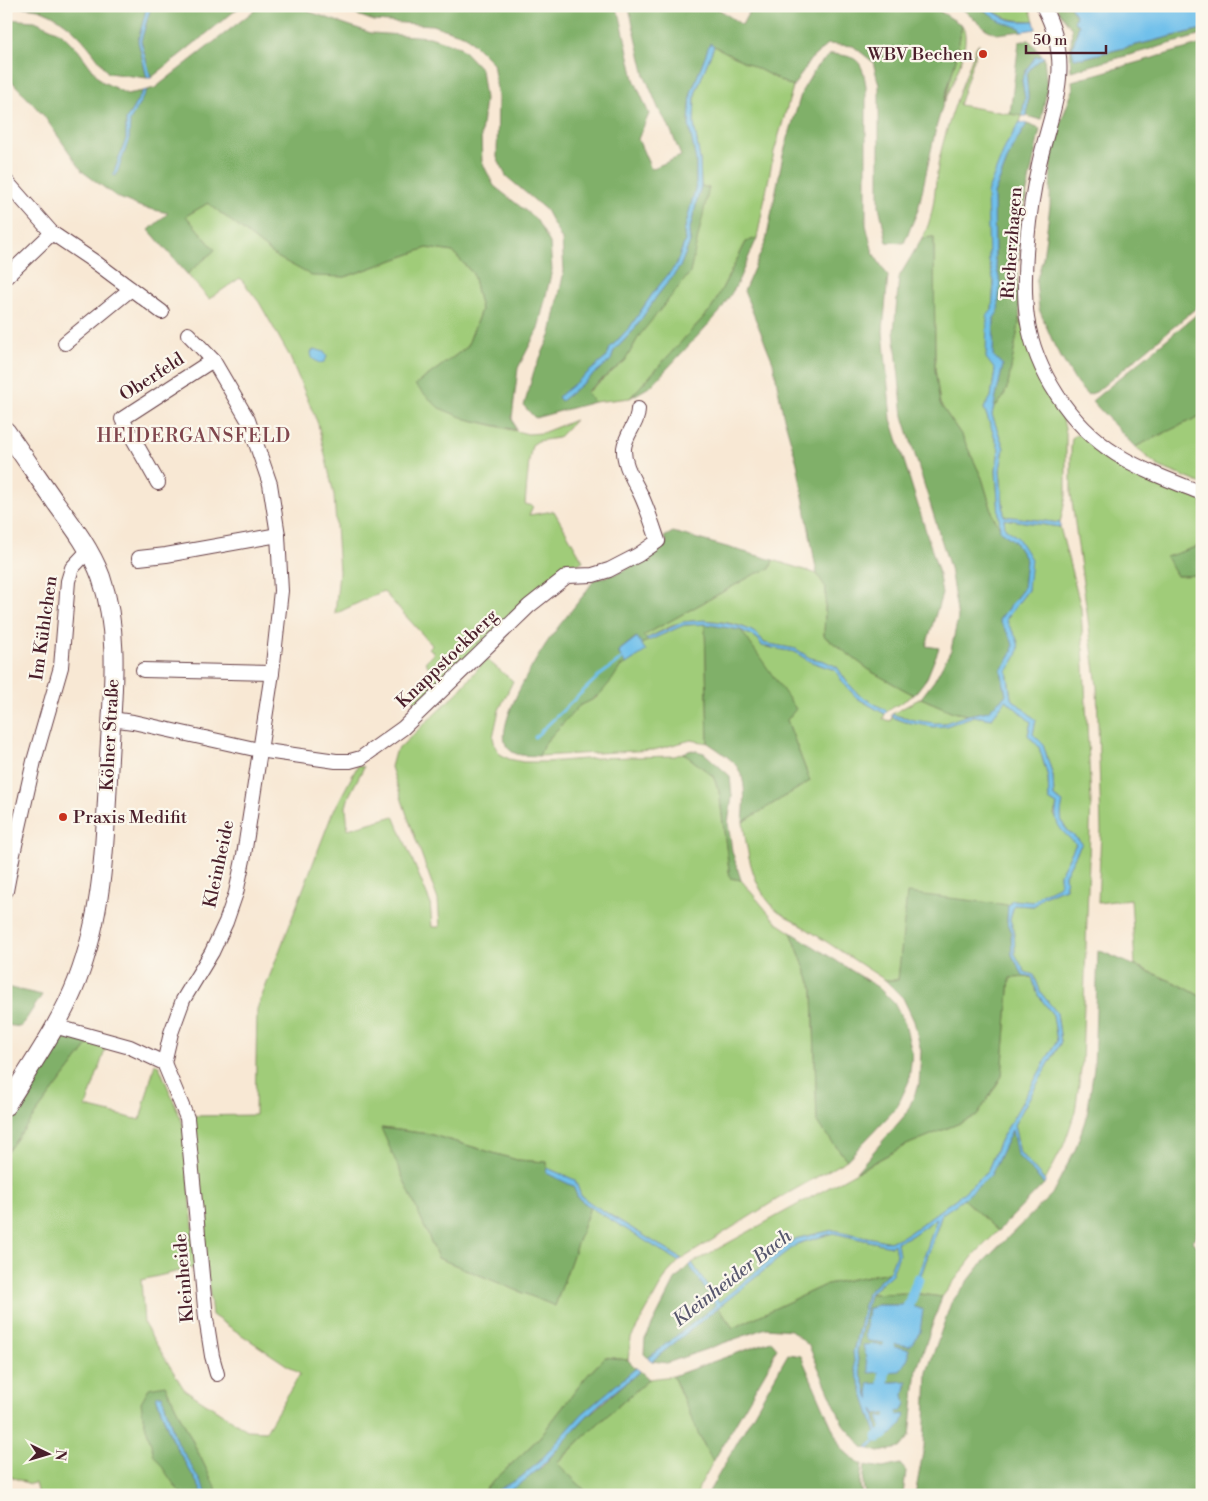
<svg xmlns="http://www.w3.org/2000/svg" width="1208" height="1501" viewBox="0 0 1208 1501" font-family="'Libre Bodoni',serif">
<rect width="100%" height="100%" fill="#fbf7ec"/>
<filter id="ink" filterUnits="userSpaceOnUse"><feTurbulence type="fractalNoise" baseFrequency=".02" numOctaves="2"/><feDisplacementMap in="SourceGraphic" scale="10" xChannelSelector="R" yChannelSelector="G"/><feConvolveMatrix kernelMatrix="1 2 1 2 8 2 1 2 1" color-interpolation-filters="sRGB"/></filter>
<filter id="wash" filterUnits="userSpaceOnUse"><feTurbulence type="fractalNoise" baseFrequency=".0096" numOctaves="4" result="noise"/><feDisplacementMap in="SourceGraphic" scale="20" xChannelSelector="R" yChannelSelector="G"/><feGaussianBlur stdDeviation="1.12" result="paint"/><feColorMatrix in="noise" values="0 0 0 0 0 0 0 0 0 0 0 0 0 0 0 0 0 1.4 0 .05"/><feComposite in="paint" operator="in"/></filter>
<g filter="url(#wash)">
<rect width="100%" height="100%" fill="#f8e8d4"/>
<g fill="#a0cc79" stroke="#757652">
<path d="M986,6h43l5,15c-23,0 -29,-2 -48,-15z"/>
<path d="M962,25c11,18 -10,59 -18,78l12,-44z"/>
<path d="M979,43l-20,62 63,11 -2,6 -14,23 -17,116 5,21 -2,28 3,59 -4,29 -7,10 15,41 -3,21 4,57 -6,-9 -12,-40 -20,-42 -22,-32 -5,-35 -1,-132 -12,1c14,-23 12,-52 17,-78 8,-38 24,-76 37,-113z"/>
<path d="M714,46l79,41 -19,65 -17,86 -11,4 -34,66 -82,90 -36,4 -8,-9 39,-32 14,-25 70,-148 -8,-2 -1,-26 -6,-36 1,-30z"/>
<path d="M208,203l69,54 68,20 82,-29 26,4 20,22 8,36 -14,37 -52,38 52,34 61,15 14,-1 33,-13 -17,18 -20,3 -6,4 -3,16 -4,43 8,2 -4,9 25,-4 29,50 -42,25 -124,120c-11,-17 3,-24 14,-36l-6,-8 9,-9 -5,-5 3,-3 -49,-54 -48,23 4,-42 -5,-77 -16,-71 -29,-69 -30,-53 -19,-24 -31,21 -22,-25 28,-24 -29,-34z"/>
<path d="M1020,317l40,90 6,26v63l-6,27 -56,-7 -4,-46 4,-22 -12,-33 1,-6 10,-11 5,-13z"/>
<path d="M1202,415v69l-44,-18 -23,-19z"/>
<path d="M1083,433l52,39 67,29v44l-35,12 10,19 25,-1v422l-22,-12 -45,-20 -4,-66 -33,4 3,-73 -4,-144 -26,-192v-48l1,-8 5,-4z"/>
<path d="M1004,519l56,8 21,81 10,193 -9,261 -7,50 -11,33 -19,36 -25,-28 -6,-28 47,-83 -4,-29 -16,-20 -7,-18 -9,-3 -10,-18 -1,-24 -4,-10 4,-15 20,1 9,-10 23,-8 -1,-13 17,-32c-16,-14 -25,-18 -20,-40l-8,-6 -1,-21 -10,-32 -10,-10 3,-14 -25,-22 -4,-27c10,-14 16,-23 6,-39 -3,-5 -6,-8 -6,-14l21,-28 -10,-52 -13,-10z"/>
<path d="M773,560l44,14 9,13 -2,49 48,36 42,23 -27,16 -28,-16 -12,-13 -10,-15 -13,-6 -14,-3 -14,-9 -32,-6c-10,-21 -58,-25 -79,-21 -13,2 -28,12 -40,17l-2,-3 112,-62 15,-5z"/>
<path d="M705,624l3,119 -17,-3 -37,10 -115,6 5,-12 9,-10 26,-28 17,-8 25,-32 5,-2 19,-13 -4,-7 43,-19z"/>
<path d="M741,630l17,9 4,7 33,6 14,9 26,9 9,14 13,14 28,16 -2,5 8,2 1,-4 14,5 40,4 28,-10 17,3 15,-19 25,22 -3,13 11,12 9,30 1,23 8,5 -3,10 22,29 -16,30 1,11 -20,9 -8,8 -21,-2 -4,5 -100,-11 -10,86h-13l-92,-60c-38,-16 -45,-61 -50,-98l67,-41 -23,-61z"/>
<path d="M486,659l27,22 -14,29 -6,27 2,9 5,8 9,5 14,3h24l51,-4 77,-2 8,-3 30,23 6,15 11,87 11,2 35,42 15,10 22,58 4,133 30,37 -71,40 -94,59 -90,-55 -11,-8 -6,-16 -28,-12v-6l-30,-2 -88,-26 -47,-6 56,130 117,48 35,-99 89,54 -12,13 -36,64 -3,22 -23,-3 -19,20 -47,61 -60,57h-260l-54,-110 12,104 6,6h-145l-3,-12 -5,1 -24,-9v-322l86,-113 15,4 -21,63 54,13 15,-57 4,3 24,58 14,143 -56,13 3,44 40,65 63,41 19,1 34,-57 -88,-59 -22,-199 65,-1 2,-106 75,-195 26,-49 6,2 -15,29 -3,11 2,22 46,-13 36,86 2,25h8l-2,-27 -31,-85 -16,-48 4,-15 64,-61z"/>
<path d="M921,698l32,14 15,3c-8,3 -16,7 -23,8 -17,3 -37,-4 -53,-9z"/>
<path d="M1032,977l6,18 15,20 4,26 -57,100 -13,31 -25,22 -53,39 -19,9 -57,-12 -38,9 -76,64 -27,-40 212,-117 73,-30 25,-40 8,-98z"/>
<path d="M963,1199l35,32 -24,24 -32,42 -27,-4 27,-79z"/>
<path d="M938,1217l-26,76 -43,1c19,-16 32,-24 28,-52l14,-6z"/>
<path d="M833,1233l58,13 3,-2 2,11 -7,17 -62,12 -94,44 -15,-21 79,-63z"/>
<path d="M673,1376l27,61 13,25 -14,25 -2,8h-107l-33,-31 35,-35 57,-50z"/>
</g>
<g fill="#80b069" stroke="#65684a" fill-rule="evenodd">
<path d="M7,6h140l-9,35 9,37 -39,-5c-18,-26 -38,-54 -70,-64 -9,-2 -21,-2 -31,-3z"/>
<path d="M151,6h90l-90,72 -10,-37z"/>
<path d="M260,6h43l7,6 61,21 59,4 30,10 21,22 4,30 -4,36 1,27 12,24 42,33 14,24 2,27 -14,59 -20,39 -6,50 4,12 -50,-11 -27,-11 -24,-23 52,-38 14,-37 -8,-36 -20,-22 -26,-4 -82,29 -33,-1 -35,-19 -69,-54 -22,13 29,34 -28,24 -38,-44 19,-17 -27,-6 -24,-10 -34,-25 -39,-56 -38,-41v-56l29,2 26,12 17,17 23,31 26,13 16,-3 -17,29v19l-13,36 16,-35v-19l18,-31 8,-2z"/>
<path d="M333,6h281l6,10 14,63 15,35 -11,25 13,30 30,-13 -12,-30 -10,-16 -14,-34 -15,-64 -3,-6h87l28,19 10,-19h165l19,3 26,16 -6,34 -20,69 -18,82 -14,33 -17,-1 -8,-36v-121l-6,-23 -20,-16 -25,-2 -18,16 -17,27 -83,-43 -19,49 -2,31 7,37v24l-12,47 1,9 -9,24 -23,28 -23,34 -20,21 -3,9 -48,40 2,4 50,-41 3,-9 20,-21 23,-34 23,-29 10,-25 -1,-10 12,-46 8,2 -19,85 -51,63 -14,25 -39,31 8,10 -59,16 -11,-12 10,-35 17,-37 13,-63 -2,-31 -16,-30 -40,-34 -9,-19 1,-60 -5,-34 -27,-27 -34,-11 -58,-4z"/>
<path d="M959,6h20l4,4 37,18 2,3 -25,3 -11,-5z"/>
<path d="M1055,6h15c13,18 8,23 2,43l11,9 119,-29v6l-131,36 -1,-13 2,-29z"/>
<path d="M1029,40l13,15 -2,2 -4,-1 -10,14 -4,10 3,18 -3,18 -12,-2 9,-72z"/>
<path d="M1202,44v259l-106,89 -9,3 -10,-11 -22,-37 -16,-38 -3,-27 7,-24 7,-52 1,-58 22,-58 -1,-9z"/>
<path d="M831,54c27,2 31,6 35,32v139l7,28 15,23 -5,55 8,88 47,151 4,24 -16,52 13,2 -12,30 -13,17 -42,-23 -48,-36 2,-48 -9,-14 -20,-111 -14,-49 -10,-52 -29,-71 22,-50 17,-86 19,-64 15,-25z"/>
<path d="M1044,57l3,32 -6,31 -14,-4c0,-5 1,-11 1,-16 0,-25 -8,-26 16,-43z"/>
<path d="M1027,124l13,5 -18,86 -5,56 3,46 -12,68 -5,13 -10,11 10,-44 -10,-9 1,-38 6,-36 -5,-22 -1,-66 18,-46z"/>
<path d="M934,237l1,132 5,35 22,32 20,42 12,40 6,9v4l14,10 12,19 -3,29 -24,31c16,25 20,25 2,50l5,25 -18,16 -20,4 -15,-3 -32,-14 13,-17 17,-31 7,-32 -8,-50 -47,-152 -9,-85 5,-54 23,-39z"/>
<path d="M757,238l-21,48 -17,27 -68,73 -21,12 82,-90 34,-66z"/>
<path d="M1202,310v105l-67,32 -43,-46z"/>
<path d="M673,532l100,28 -3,9 -15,5 -112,62 5,5 -7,3 -5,-7 -16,13 -1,4 7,10 -5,2 -9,14 -11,13 -11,8 -11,5 -26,28 -9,10 -5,12c-10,-1 -22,1 -29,-6 -22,-16 26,-91 38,-109 14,-21 32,-39 46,-61l24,-7 12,-6 37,-25 -3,-5z"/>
<path d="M1202,545v30l-25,1 -11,-19z"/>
<path d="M705,624l36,6 55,79 -9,11 23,61 -67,41c1,-14 4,-37 -3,-50 -4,-11 -22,-22 -32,-29z"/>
<path d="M692,750l12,3 26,23 2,21 -4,26 4,28 9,29 -11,-2 -11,-87 -6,-15 -30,-23z"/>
<path d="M907,893l101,12 -1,16 4,9 1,25 11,20 9,2 -22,1 -8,98 -25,40 -73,30 -48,26 50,-58 13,-29 2,-34 -7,-30 -11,-23 -18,-18h13z"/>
<path d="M791,932l88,56 16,16 10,20 7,29 -3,28 -12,26 -50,53 -30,-37 -4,-133z"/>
<path d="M1098,950l82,35 22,12v223l-9,21 9,12v242h-287l9,-48 3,-75 24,-69 32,-41 69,-68 23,-44 12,-35 7,-47z"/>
<path d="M6,987l36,8 -21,32 -15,-2z"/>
<path d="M74,1035l18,5 -86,113v-25l57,-90z"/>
<path d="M381,1128l48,6 88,26 30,2v11l26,13 5,12 12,9 -35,99 -117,-48z"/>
<path d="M1012,1130l6,25 26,29 -46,47 -35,-32 28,-24z"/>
<path d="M689,1265l28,40 -69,53 -4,-4 1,-15 30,-59z"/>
<path d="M889,1272l-22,21 -14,59 24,85 -11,11 -3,-1 -20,-23 -34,-78 -18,-16 -25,-2 -99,35 -15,-2 66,-54 15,21 94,-44z"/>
<path d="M912,1293l30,4 -25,72 -7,67 -10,12 -21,4 -9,-3 10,-11 -5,-23 -16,-47 -2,-16 12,-58zM877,1305h33v41zM883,1382h24l-3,13z"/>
<path d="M771,1341l6,7 -10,21 -54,93 -13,-25 -27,-61z"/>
<path d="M788,1354l13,2 40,92 18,16h3l-2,20 2,11h-155z"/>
<path d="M605,1357l23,3 8,8 -54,46 -44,49 -17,14 -23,13 -9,5h-10l60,-57 47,-61z"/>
<path d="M640,1371l9,8 -57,50 -35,34 33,32h-91l24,-14 19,-14 43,-49z"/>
<path d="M165,1385l54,110 -12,-1 -32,-56 -13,-43 -6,2 16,43 32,55h-21l-6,-6 -23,-34 -11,-38 -2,-15 8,-14z"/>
<path d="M900,1464l6,7 -3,24h-38l-2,-11 2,-19 18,3z"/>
</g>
<g fill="#70c0eb" stroke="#5d708b">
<path d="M147,6h4l-10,35 10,37h-4l-9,-37z"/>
<path d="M979,6c10,0 16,8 26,12 10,4 19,3 29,3l2,8 -14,2 -2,-3 -20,-7z"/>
<path d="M1070,6h132v23l-119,29h-9l-2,-9 7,-24 -5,-3 2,-7z"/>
<path d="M710,43l4,3 -19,48 -1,30 6,36 1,26 -12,46 1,10 -10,25 -23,29 -23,34 -20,21 -3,9 -50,41 -3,-4 49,-40 3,-9 20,-21 23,-34 23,-28 9,-24 -1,-9 12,-47v-24l-7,-36 2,-32z"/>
<path d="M1042,55l2,2c-24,17 -16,18 -16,43 0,5 -1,11 -1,16h-5l3,-18 -3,-18 4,-10 10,-14 4,1z"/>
<path d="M147,90l-17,31 -1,19 -13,36 -3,-1 13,-36v-19l17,-29z"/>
<path d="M1020,122l7,2 -15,24 -18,46 1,66 5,22 -2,30 -4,6 -1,38 10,9 -11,50 12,33 -4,22 4,46 56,7v4l-56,-8 1,9 13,10 13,21 -3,31 -21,28c0,6 3,9 6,14 11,17 4,25 -6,39l4,27 25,22 -3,14 10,10 10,32 1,21 9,6c-6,22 3,26 19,40l-17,32 1,13 -23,8 -9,10 -20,-1 -4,15 4,10 1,24 10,18 9,3 7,18 16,20 4,29 -47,83 6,28 25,28 -1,3 -27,-29 -5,-25 -21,45 -26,23 -23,16 -27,79h-3l25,-75 -26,18 -14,6 2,13 -7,19 -23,20 -12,58 2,16 11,33 -2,-17 39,-3 -3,14 2,9 -4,7 -26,4 -3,-6 7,29 -10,11 -4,-1 11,-11 -22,-68 -2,-17 14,-59 22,-21 7,-17 -2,-11 -3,2 -58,-13 -36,11 -145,117 -4,-3 68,-53 -27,-40 3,-2 27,39 76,-63 38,-9 57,12 19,-9 53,-39 25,-22 13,-31 57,-100 -4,-26 -15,-20 -6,-18 -9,-2 -11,-20 -1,-25 -4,-9 1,-16 4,-5 21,2 8,-8 19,-9v-11l16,-30c-13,-12 -24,-19 -19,-39l-8,-5 -1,-23 -9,-30 -11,-12 3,-13 -25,-22 -15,19 -17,-3 -28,10 -12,1 -28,-5 -14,-5v-3l15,5 27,4h11l23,-8 20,-4 18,-16 -5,-25c18,-25 14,-25 -2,-50l24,-31 3,-29 -12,-19 -14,-10 -4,-61 3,-21 -15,-41 7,-11 4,-27 -9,-12 1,-42 5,-6 2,-28 -5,-21 -2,-68 19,-48z"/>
<path d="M315,349l9,3 3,5 -3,5 -5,1 -7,-5 -1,-6z"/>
<path d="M705,620c19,4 49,4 59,23l32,6 14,9 14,3 13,6 10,15 12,13 28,16 -2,3 -28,-16 -13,-14 -9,-14 -26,-9 -14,-9 -33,-6 -4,-7 -17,-9 -36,-6 -21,1 -36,16 -2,-2 37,-17z"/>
<path d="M637,637l9,14 -20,13 -7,-10 1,-4z"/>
<path d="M547,1168l28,12 6,16 11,8 90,55 -4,2 -88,-54 -12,-9 -5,-12 -27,-13z"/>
<path d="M877,1305h33l13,5 -3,22 -10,14 -42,-5 -3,-5 3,-27z"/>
<path d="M874,1344l35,5v7l-9,15 -31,2 -6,-28z"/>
<path d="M636,1368l4,3c-19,16 -39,30 -55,47 -25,25 -59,77 -96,77l32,-18 17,-14 44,-49z"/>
<path d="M162,1395l13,43 33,57h-4l-32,-55 -16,-44z"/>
<path d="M905,1414c-2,11 -8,18 -17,22l-4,-2 -6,-17z"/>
</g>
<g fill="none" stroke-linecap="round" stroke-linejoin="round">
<path stroke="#70c0eb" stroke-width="3" d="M535,737l64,-61 27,-20"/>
<g stroke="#70c0eb" stroke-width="11">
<path d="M902,1317l7,-12 9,-26"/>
<path d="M878,1437l6,-3 8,-18 -9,-34 6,-38 6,-12"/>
</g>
</g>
</g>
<g filter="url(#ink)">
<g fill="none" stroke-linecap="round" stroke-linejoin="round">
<defs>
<g id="minor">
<path d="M1043,6c32,61 10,97 -4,158 -10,44 -18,109 -12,154 8,53 43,107 89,136 27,17 56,27 86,39"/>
<path d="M6,181l46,52 43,29 67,50"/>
<path d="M6,277l46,-44"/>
<path d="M65,343l66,-54"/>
<path d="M158,483l-36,-64 91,-59"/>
<path d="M139,558l27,-3 112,-20"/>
<path d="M143,670l129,3"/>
<path d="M111,719l22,3 126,28 77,11h14l11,-3 42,-30 126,-122 38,-30 26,-1 16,-5 29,-15 20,-14c-5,-15 -10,-31 -17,-46 -7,-15 -18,-30 -17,-47 2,-15 14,-24 14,-39"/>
<path d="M6,891l7,-37 21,-93 27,-94 7,-86 4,-13 16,-17"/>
<path d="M54,1026l76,21 34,16 23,55 19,200 6,38 5,18"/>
<path d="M164,1063l7,-30 12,-33 29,-48 14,-30 10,-29 8,-38 28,-182 9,-82 -3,-56 -8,-51 -22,-64 -35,-60 -25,-26"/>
</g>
<path id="major" d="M6,431c17,24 33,48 50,72 17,23 35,47 45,74 20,58 11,121 8,181 -4,76 -4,150 -32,223 -16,42 -48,87 -71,125"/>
</defs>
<use href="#minor" stroke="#643d44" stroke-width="16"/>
<use href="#major" stroke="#643d44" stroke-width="20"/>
<use href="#minor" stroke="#fff" stroke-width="14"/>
<use href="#major" stroke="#fff" stroke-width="18"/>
</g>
</g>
<g fill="#c8321e" stroke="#fbf7ec" stroke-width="2">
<circle cx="983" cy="54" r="5"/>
<circle cx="63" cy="817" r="5"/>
</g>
<g text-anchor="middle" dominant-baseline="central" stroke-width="4.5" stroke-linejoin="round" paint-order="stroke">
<g font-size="18" fill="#4a1f2b" stroke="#fbf7ec" text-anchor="end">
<text x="973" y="54">WBV Bechen</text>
<text x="73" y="817" text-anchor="start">Praxis Medifit</text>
</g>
<g font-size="18" fill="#4a1f2b" stroke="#fbf7ec">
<text transform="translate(1012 243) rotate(-86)">Richerzhagen</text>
<text transform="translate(152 377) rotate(-33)">Oberfeld</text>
<text transform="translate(44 628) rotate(-82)">Im Kühlchen</text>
<text transform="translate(447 659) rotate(-44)">Knappstockberg</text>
<text transform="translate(110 735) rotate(-87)">Kölner Straße</text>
<text transform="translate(219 864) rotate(-78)">Kleinheide</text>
<text transform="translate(184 1278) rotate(-95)">Kleinheide</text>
</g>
<g font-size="19" letter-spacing="1" fill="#80464d" stroke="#fbf7ec">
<text x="194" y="436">HEIDERGANSFELD</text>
</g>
<g font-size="19" font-style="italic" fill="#57576e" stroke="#fbf7ec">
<text transform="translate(732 1278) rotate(-38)">Kleinheider Bach</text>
</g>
</g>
<rect width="1208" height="1501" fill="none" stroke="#fbf7ec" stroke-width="25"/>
<g transform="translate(48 1454) rotate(95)" stroke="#fbf7ec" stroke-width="4" paint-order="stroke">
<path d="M0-4L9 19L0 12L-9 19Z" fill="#4a1f2b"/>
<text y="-8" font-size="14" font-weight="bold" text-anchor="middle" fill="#4a1f2b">N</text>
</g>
<path d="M1026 45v8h80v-8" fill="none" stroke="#4a1f2b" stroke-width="2.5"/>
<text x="1033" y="45" font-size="15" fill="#4a1f2b" stroke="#fbf7ec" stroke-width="4" paint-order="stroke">50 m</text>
</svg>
